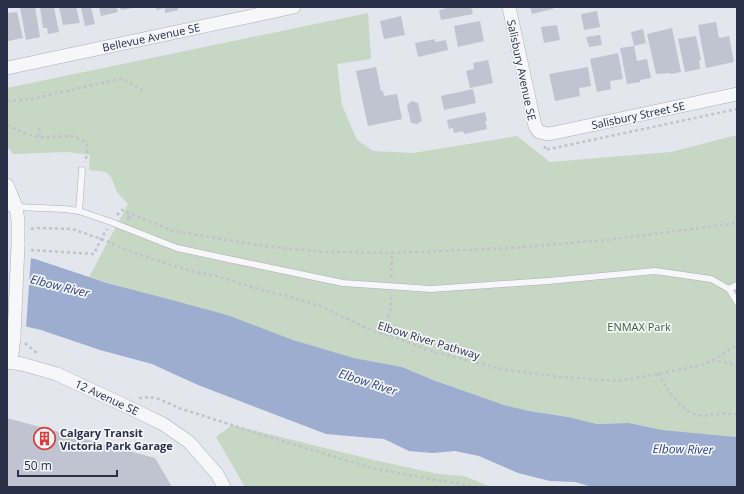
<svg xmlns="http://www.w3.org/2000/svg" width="744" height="494" viewBox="0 0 744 494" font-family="'Open Sans',sans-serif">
<rect width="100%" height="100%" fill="#e3e6ec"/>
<g fill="#c6d7c4">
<path d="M368,13l3,46 -34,5 5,41 15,35 16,11 40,2 104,-17 33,26 121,-10 66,-17v302l-75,-7 -33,-7 -32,1 -29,-7 -39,-6 -25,-6 -71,-25 -31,-13 -48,-9 -61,-18 -204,-63 39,-73 -11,-12 -6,-15 -5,-5 -17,-2 1,-15 -23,-3 -54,2 -6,-8v-58z"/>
<path d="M232,425l142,35 64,14 26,2 27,11h-246l-29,-50z"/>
</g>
<path fill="#9cadcf" d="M7,253l28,6 72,24 72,19 48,13 66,25 61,18 48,9 31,13 71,25 25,6 39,6 29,7 32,-1 33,7 75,7v50h-145l-17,-5 -25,-1 -32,-8 -39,-17 -24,-5 -22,2 -24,-2 -25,-12 -58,-5 -128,-49 -46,-21 -52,-14 -59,-20 -34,-8z"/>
<path fill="#e3e6ec" d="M7,251l24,5 -5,72 -19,-4z"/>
<g fill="#c0c4d0">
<path d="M20,7h15l5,30 -14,3z"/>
<path d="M40,7h14l5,25 -11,2 -1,-6h-4z"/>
<path d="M59,7h17l4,16 -17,2z"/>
<path d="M81,7h10l4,17 -10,2z"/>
<path d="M99,7h17l2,5 -17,4z"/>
<path d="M120,7h13v1l-12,2z"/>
<path d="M156,7h22v3l-13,3v-5l-8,2z"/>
<path d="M445,7h26l2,7 -32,6 -2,-10 6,-1z"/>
<path d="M530,7h23v2l-21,5z"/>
<path d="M597,11l3,16 -16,3 -3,-16z"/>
<path d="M17,12l6,26 -15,3 -1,-5v-23z"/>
<path d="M401,16l4,19 -21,4 -4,-18z"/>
<path d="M480,21l4,20 -26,6 -4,-21z"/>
<path d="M716,22l3,16 10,-2 5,26 -28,6 -8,-43z"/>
<path d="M557,25l3,15 -16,3 -3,-16z"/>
<path d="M672,28l9,44 -10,2 -1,-1 -14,1 -9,-40z"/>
<path d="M643,29l3,14 -12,3 -3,-14z"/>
<path d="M600,35l2,10 -13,2 -3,-10z"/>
<path d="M696,36l5,24 -2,1 1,8 -15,3 -7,-33z"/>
<path d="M435,39v3l11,-2 2,10 -30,7 -3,-14z"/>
<path d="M634,46l3,15 10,-2 4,19 -11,2v2l-13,2 -7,-36z"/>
<path d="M618,53l5,26 -13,2 1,8 -14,3 -7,-33z"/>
<path d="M488,60l5,23 -23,5 -4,-17 8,-2 -1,-6z"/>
<path d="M376,67l5,24h2l1,5 13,-2 5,25 -34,7 -12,-55z"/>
<path d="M588,67l3,19 -12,2 1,8 -25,5 -6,-27z"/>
<path d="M473,89l3,14 -32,7 -3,-14z"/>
<path d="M412,101l6,2 4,18 -5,3 -6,-1 -4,-18z"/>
<path d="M485,112l2,9h-2l2,8 -23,5 -1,-3 -9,2 -1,-5 -4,1 -2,-9z"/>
<path d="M128,215l4,2 -2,4 -4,-2z"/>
<path d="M7,418l148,40 17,29h-165z"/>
</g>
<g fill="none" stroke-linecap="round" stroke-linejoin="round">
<defs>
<g id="lane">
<path d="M7,208l9,-1 48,2 15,2 32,11 66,26 56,12 110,23 88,6 117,-8 107,-10 56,8 18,10 8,13"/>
<path d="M79,211l3,-41"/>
<path d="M729,289l8,-4"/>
</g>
<g id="street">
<path d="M509,7l26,119 4,6 10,2 188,-40"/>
<path d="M7,68l287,-61"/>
<path d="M7,185l9,22 2,14v24"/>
<path d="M7,362l15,2 35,10 75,35 31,15 26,18 28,32 7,13"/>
<path d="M11,362l3,-26"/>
</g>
</defs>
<use href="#lane" stroke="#abafba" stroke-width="7"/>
<use href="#street" stroke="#abafba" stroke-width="14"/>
<g stroke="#c1c3cb" stroke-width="2.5" stroke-dasharray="3 3" stroke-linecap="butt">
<path d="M7,101l24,-2 89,-20 5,1 20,12"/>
<path d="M7,125c10,6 21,10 32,12 17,2 36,-7 48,8v9l-2,8"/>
<path d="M39,128l1,9"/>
<path d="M545,146v4l192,-41"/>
<path d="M117,215l5,-5 51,21 91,15 60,6 70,1 116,-5 98,-8 129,-17"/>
<path d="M31,229l6,-1 35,1 29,10 31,13 58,19 26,5 46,14 36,9 22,7 57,27 21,5 29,12 42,11 38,9 53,7 59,4 59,-11 28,-6 31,-19"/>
<path d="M31,250l63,4 7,-15 6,-10"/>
<path d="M391,277l1,-24"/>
<path d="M382,334l9,-25v-13"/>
<path d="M25,343l13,11"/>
<path d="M712,360l25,5"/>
<path d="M658,373c7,14 25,41 41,42 13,1 25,-3 38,-1"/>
<path d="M139,398l10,-1 10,2 20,9 90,29 106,32 102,18"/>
</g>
<use href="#lane" stroke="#f7f7fa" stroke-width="6"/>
<use href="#street" stroke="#f7f7fa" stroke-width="13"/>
<defs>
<path id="street-bridge" d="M14,336l4,-91"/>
</defs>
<use href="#street-bridge" stroke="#abafba" stroke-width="14" stroke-linecap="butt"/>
<use href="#street-bridge" stroke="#f7f7fa" stroke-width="13"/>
</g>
<defs>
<symbol id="building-ring" viewBox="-11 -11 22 22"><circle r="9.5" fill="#f4f5f9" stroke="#da4040" stroke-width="1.5"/><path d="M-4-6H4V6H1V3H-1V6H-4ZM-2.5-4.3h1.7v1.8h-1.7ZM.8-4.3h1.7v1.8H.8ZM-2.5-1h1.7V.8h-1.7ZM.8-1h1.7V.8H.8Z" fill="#da4040"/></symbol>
</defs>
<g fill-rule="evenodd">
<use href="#building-ring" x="32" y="426" width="25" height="25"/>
</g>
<g text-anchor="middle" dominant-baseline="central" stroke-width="3.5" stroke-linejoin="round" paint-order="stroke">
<g font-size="11" fill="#293047" stroke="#f4f5f9">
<text transform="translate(151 37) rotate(-12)">Bellevue Avenue SE</text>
<text transform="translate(522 70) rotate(78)">Salisbury Avenue SE</text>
<text transform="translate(638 115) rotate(-12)">Salisbury Street SE</text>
<text transform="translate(429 340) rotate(17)">Elbow River Pathway</text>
<text transform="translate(107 397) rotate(25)">12 Avenue SE</text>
</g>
<g font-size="11" fill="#376435" stroke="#f4f5f9">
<text x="639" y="326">ENMAX Park</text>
</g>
<g font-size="11" font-weight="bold" fill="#293047" stroke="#f4f5f9" text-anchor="start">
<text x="60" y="432">Calgary Transit<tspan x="60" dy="13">Victoria Park Garage</tspan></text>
</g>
<g font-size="12" font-style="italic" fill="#2f477f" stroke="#f4f5f9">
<text transform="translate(60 286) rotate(14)">Elbow River</text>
<text transform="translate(368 382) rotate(18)">Elbow River</text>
<text transform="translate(683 449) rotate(1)">Elbow River</text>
</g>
</g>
<rect width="744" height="494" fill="none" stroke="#293047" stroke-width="16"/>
<path d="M18 470v6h99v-6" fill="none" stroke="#293047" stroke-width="2"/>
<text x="24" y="470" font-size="12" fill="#293047" stroke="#f4f5f9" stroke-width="3" paint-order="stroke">50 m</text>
</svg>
